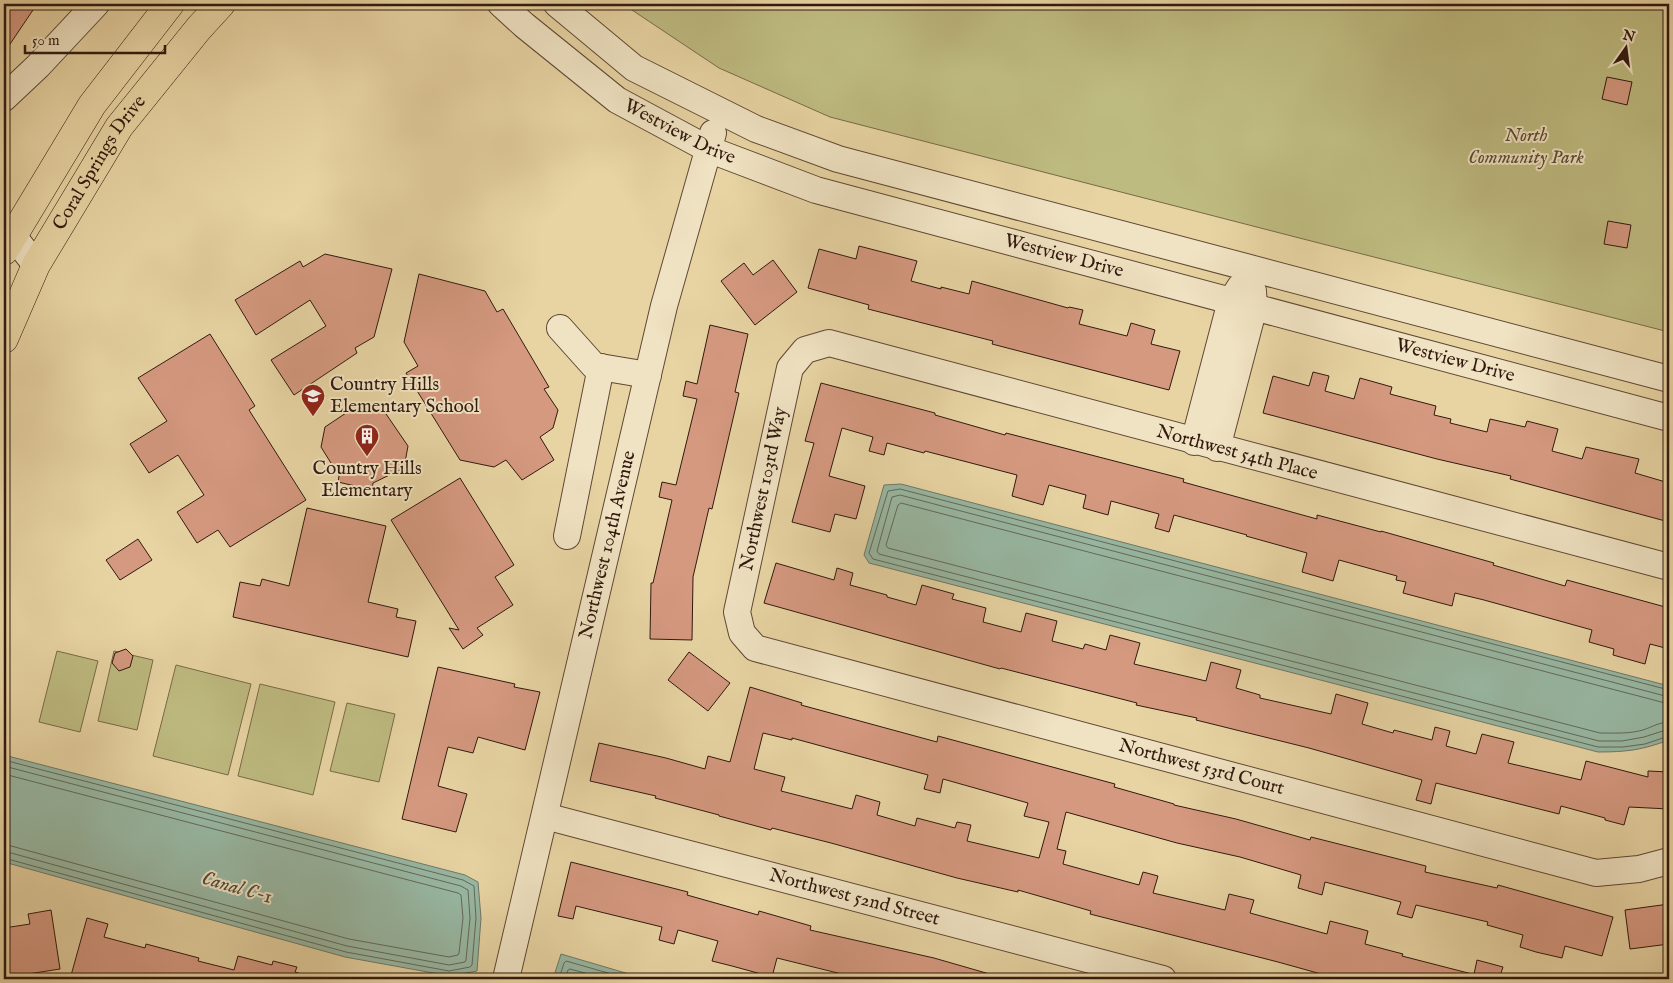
<svg xmlns="http://www.w3.org/2000/svg" width="1673" height="983" viewBox="0 0 1673 983" font-family="'IM FELL English',serif">
<rect width="100%" height="100%" fill="#e8d4a3"/>
<filter id="stains"><feTurbulence type="fractalNoise" baseFrequency=".004" numOctaves="4"/><feColorMatrix values="0 0 0 0 .2 0 0 0 0 .09 0 0 0 0 .02 0 0 0 .5 -.17"/></filter>
<radialGradient id="worn" r=".72"><stop offset=".6" stop-color="#630" stop-opacity="0"/><stop offset="1" stop-color="#630" stop-opacity=".3"/></radialGradient>
<g fill="#bebb80" stroke="#786a48">
<path d="M623,4h1046v328l-358,-91 -481,-124 -111,-49z"/>
<path d="M57,651l41,10 -18,71 -41,-10z"/>
<path d="M114,651l39,9 -16,70 -39,-9z"/>
<path d="M176,665l75,19 -23,91 -75,-19z"/>
<path d="M260,684l75,18 -22,93 -75,-19z"/>
<path d="M347,703l48,11 -16,68 -49,-11z"/>
</g>
<g fill="#98b8a3" stroke="#6f7868">
<path d="M901,484l768,202v54c-27,10 -42,12 -71,12l-729,-189 -5,-8 20,-70z"/>
<path d="M4,755l461,120 13,7 3,36 -4,53 -27,5 -105,-19 -341,-95z"/>
<path d="M561,954l85,25h1h-94z"/>
</g>
<g fill="none" stroke-linecap="round" stroke-linejoin="round">
<g stroke="#646859" stroke-width="1">
<path d="M1669,690l-769,-201 -12,2 -19,62 4,6 725,188h25l22,-3 24,-8"/>
<path d="M1669,697l-769,-202 -8,2 -15,54 2,3 720,187h23l22,-4 25,-8"/>
<path d="M1669,704l-768,-201 -3,2 -12,40 2,3 712,185c14,0 29,1 43,-3 9,-3 17,-8 26,-8"/>
<path d="M4,760l459,120 11,6 2,32 -4,47 -2,2 -21,4 -103,-19 -342,-94"/>
<path d="M4,766l457,120 7,4 2,28 -4,42 -1,2 -16,3 -102,-19 -343,-95"/>
<path d="M4,774l454,119 3,2 2,23 -4,35 -1,2 -9,2 -100,-18 -345,-95"/>
<path d="M559,979l5,-16 2,-2 63,18"/>
<path d="M565,979l3,-9 2,-1 37,10"/>
</g>
</g>
<g fill="#d59980" stroke="#31190f" fill-rule="evenodd">
<path d="M4,4h33l-33,49z"/>
<path d="M1607,77l25,5 -5,23 -25,-6z"/>
<path d="M1608,221l23,4 -4,23 -23,-4z"/>
<path d="M859,246l58,15 -6,20 30,8v-2l28,7 3,-13 96,27 1,-1 14,3 -4,14 48,12 4,-13 24,7 -4,14 29,7 -11,39 -177,-46 1,-3 -125,-32 1,-4 -61,-17 11,-39 37,10z"/>
<path d="M325,254l67,15 -18,68 -19,11 2,5 -63,42 -23,-35 55,-34 -16,-26 -54,35 -21,-35 65,-39 3,6z"/>
<path d="M773,260l24,32 -42,33 -34,-44 23,-18 9,12z"/>
<path d="M419,274l66,17 12,21 6,-3 46,78 -5,2 14,21 -5,18 -13,9 14,23 -32,20 -16,-20 -12,7 -34,-7 -54,-87 12,-7 -14,-24z"/>
<path d="M710,325l38,9 -13,58 4,1 -27,116 -3,-1 -16,69 -1,63 -42,-1 1,-56h2l19,-83 -13,-3 3,-15 14,3 21,-86 -14,-3 3,-15 11,3z"/>
<path d="M210,334l45,72 -6,4 57,90 -76,47 -12,-17 -21,13 -20,-31 27,-17 -26,-40 -29,18 -19,-29 37,-23 -29,-43z"/>
<path d="M1313,372l16,4 -4,15 29,8 6,-21 32,9 -2,7 46,12 -2,9 17,4 -1,4 37,9 3,-13 35,8 2,-6 31,8 -6,22 30,8 4,-12 53,12 -4,14 34,10v39l-159,-43 1,-3 -74,-17 -174,-46 10,-37 36,10z"/>
<path d="M821,383l114,30v2l70,20 1,-2 178,46 -1,3 134,37v-4l64,17v-1l113,32 -1,2 72,21 2,-6 102,28v41l-19,-5 -5,20 -32,-9 1,-6 -25,-7 3,-12 -108,-30 -29,-7 -3,13 -49,-13 3,-11 -10,-2 1,-4 -58,-16 -6,21 -31,-9 5,-19 -61,-17 1,-1 -73,-20 -5,17 -14,-4 4,-14 -48,-13 -3,14 -25,-7 3,-13 -37,-10 -6,20 -31,-9 5,-21 -92,-24 -1,2 -37,-10 -3,12 -15,-4 4,-14 -31,-9 -13,48 36,10 -9,33 -21,-5 -5,18 -38,-10 22,-79 -9,-2z"/>
<path d="M358,405l26,6 24,35 -4,22 -31,15 -1,7 -34,-8 1,-6 -18,-29 4,-20z"/>
<path d="M460,478l54,87 -19,12 18,28 -36,23 6,7 -20,14 -14,-21 10,2 -68,-110z"/>
<path d="M307,508l79,18 -18,76 30,7 -2,8 20,4 -8,36 -175,-40 7,-35 20,4 2,-7 27,7z"/>
<path d="M138,539l14,21 -32,20 -14,-20z"/>
<path d="M776,563l58,17 3,-12 16,5 -3,12 37,10v2l29,8 6,-20 32,9 -2,5 34,9 -3,14 38,10 5,-19 31,8 -5,20 31,8 2,-5 21,6 4,-15 30,8 -6,21 72,17 5,-19 30,8 -5,18 24,7v3l71,16 5,-20 32,9 -6,21 31,9 1,-3 38,10 3,-13 15,4 -4,15 30,8 6,-20 32,8 -6,21 73,17 5,-19 62,16v-6l21,1v37l-40,-2 -5,18 -19,-5v-2l-44,-12 -2,8 -123,-31 -5,21 -15,-4 6,-20 -113,-32 -113,-28 1,-2 -61,-13 1,-2 -136,-35 -1,1 -236,-66z"/>
<path d="M126,649l7,7 -3,11 -11,4 -7,-8 3,-10z"/>
<path d="M689,652l41,31 -22,28 -40,-31z"/>
<path d="M438,667l77,17 -1,3 26,5 -15,58 -47,-13 -5,16 -25,-6 -10,39 29,8 -11,38 -54,-13z"/>
<path d="M750,687l52,16 -1,2 136,37 1,-6 177,48 -1,3 60,17v1l62,14 74,21 1,-3 115,29 -1,6 72,16 1,-3 115,32 -11,39 -37,-10 -3,12 -26,-6 -16,-5 3,-12 -36,-10 1,-3 -72,-17 -4,13 -15,-4 4,-12 -76,-20 -3,13 -24,-7 3,-13 -61,-18 -63,-14 -111,-31 -9,37 9,2 -3,13 76,21 4,-13 15,4 -5,17 72,17 4,-16 25,6 -4,13 77,21 3,-13 31,8 7,2 -3,13 38,10 -1,2 70,18 -1,5h-132l-61,-17 -188,-48 1,-3 -73,-21v2l-61,-14 -126,-35 -59,-15 -1,2 -52,-14v-1l-64,-17 1,-2 -66,-15 9,-38 67,15 39,11 3,-13 22,6zM763,733l29,7v-2l136,37 -4,14 16,4 3,-14 85,24 -4,13 25,6 -10,36 -72,-17 4,-16 -14,-3 -2,6 -38,-10 -2,8 -38,-11 3,-13 -24,-7 -4,14 -71,-18 4,-14 -31,-8z"/>
<path d="M571,862l117,30 -1,3 71,20 1,-4 52,15 -1,4 124,28 59,17 -1,4h-130l-85,-21 -5,19 -40,-11 -20,-5 6,-20 -40,-11 -4,14 -15,-4 3,-13 -86,-21 -3,13 -15,-3z"/>
<path d="M1669,904v40l-39,5 -5,-39z"/>
<path d="M51,910l9,59 -51,8 -5,-37v-12l26,-4 -2,-10z"/>
<path d="M87,918l21,6 -4,13 41,11 1,-4 53,14 -1,3 36,9 4,-14 34,9 1,-4 24,6 -2,5 10,3v4h-235z"/>
<path d="M1477,960l26,7 -4,12h-26z"/>
</g>
<g fill="none" stroke-linecap="round" stroke-linejoin="round">
<defs>
<g id="minor">
<path id="s1" d="M501,4l23,21 93,75 91,49 108,41 853,228"/>
<path d="M557,4l77,64 122,61 82,30 831,220"/>
<path d="M4,98l34,-32 58,-62"/>
<path d="M4,231l9,5 23,29"/>
<path d="M560,328l34,38 54,9"/>
<path d="M1194,442l37,-141 9,-14"/>
<path d="M1217,448l37,-141 -1,-16"/>
<path d="M567,536l34,-169"/>
<path id="s2" d="M1669,567l-840,-224 -24,7 -15,18 -53,244 5,21 13,15 841,225 43,-4 30,-8"/>
<path id="s3" d="M545,816l618,163"/>
<path id="s4" d="M506,979l158,-673 49,-173"/>
</g>
<g id="major">
<path d="M4,251l88,-146 78,-101"/>
<path id="s5" d="M4,339l32,-74 83,-138 80,-99 22,-24"/>
</g>
</defs>
<use href="#minor" stroke="#5f4834" stroke-width="28"/>
<use href="#major" stroke="#31190f" stroke-width="29"/>
<use href="#minor" stroke="#f0e3c3" stroke-width="26"/>
<use href="#major" stroke="#e8d4a3" stroke-width="28"/>
</g>
<defs>
<symbol id="school-pin" viewBox="-11 -11 22 30"><path d="M0 17L-7.5 6A9.5 9.5 0 1 1 7.5 6Z" fill="#8f2418" stroke="#f0e3c3"/><path d="M0-5L7-2L0 1L-7-2ZM-4 1L0 2.5L4 1V4Q0 6-4 4Z" fill="#fff"/></symbol>
<symbol id="building-pin" viewBox="-11 -11 22 30"><path d="M0 17L-7.5 6A9.5 9.5 0 1 1 7.5 6Z" fill="#8f2418" stroke="#f0e3c3"/><path d="M-4-6H4V6H1V3H-1V6H-4ZM-2.5-4.3h1.7v1.8h-1.7ZM.8-4.3h1.7v1.8H.8ZM-2.5-1h1.7V.8h-1.7ZM.8-1h1.7V.8H.8Z" fill="#fff"/></symbol>
</defs>
<g fill-rule="evenodd">
<use href="#school-pin" x="299" y="382" width="28" height="38"/>
<use href="#building-pin" x="353" y="422" width="28" height="38"/>
</g>
<g text-anchor="middle" dominant-baseline="central" stroke-width="4" stroke-linejoin="round" paint-order="stroke">
<g font-size="19" fill="#31190f" stroke="#f0e3c3">
<text stroke="none"><textPath href="#s1" startOffset="221">Westview Drive</textPath></text>
<text stroke="none"><textPath href="#s5" startOffset="201">Coral Springs Drive</textPath></text>
<text stroke="none"><textPath href="#s1" startOffset="626">Westview Drive</textPath></text>
<text stroke="none"><textPath href="#s1" startOffset="1031">Westview Drive</textPath></text>
<text transform="translate(1237 453) rotate(15)">Northwest 54th Place</text>
<text transform="translate(764 489) rotate(-78)">Northwest 103rd Way</text>
<text stroke="none"><textPath href="#s4" startOffset="446">Northwest 104th Avenue</textPath></text>
<text stroke="none"><textPath href="#s2" startOffset="1671">Northwest 53rd Court</textPath></text>
<text stroke="none"><textPath href="#s3" startOffset="320">Northwest 52nd Street</textPath></text>
</g>
<g font-size="19" font-style="italic" fill="#5b4a31" stroke="#f0e3c3">
<text x="1526" y="136">North<tspan x="1526" dy="22">Community Park</tspan></text>
</g>
<g font-size="19" fill="#31190f" stroke="#f0e3c3" text-anchor="start">
<text x="330" y="385">Country Hills<tspan x="330" dy="22">Elementary School</tspan></text>
<text x="367" y="469" text-anchor="middle">Country Hills<tspan x="367" dy="22">Elementary</tspan></text>
</g>
<g font-size="20" font-style="italic" fill="#50493b" stroke="#f0e3c3">
<text transform="translate(237 888) rotate(16)">Canal C-1</text>
</g>
</g>
<rect width="1673" height="983" fill="none" stroke="#e8d4a3" stroke-width="20"/>
<rect x="5" y="5" width="1663" height="973" fill="none" stroke="#31190f" stroke-width="2.5"/>
<rect x="10" y="10" width="1653" height="963" fill="none" stroke="#31190f"/>
<g transform="translate(1626 48) rotate(14)" stroke="#f0e3c3" stroke-width="4" paint-order="stroke">
<path d="M0-4L9 19L0 12L-9 19Z" fill="#31190f"/>
<text y="-8" font-size="14" font-weight="bold" text-anchor="middle" fill="#31190f">N</text>
</g>
<path d="M25 45v8h140v-8" fill="none" stroke="#31190f" stroke-width="2.5"/>
<text x="32" y="45" font-size="15" fill="#31190f" stroke="#f0e3c3" stroke-width="4" paint-order="stroke">50 m</text>
<rect width="100%" height="100%" filter="url(#stains)"/>
<rect width="100%" height="100%" fill="url(#worn)"/>
</svg>
